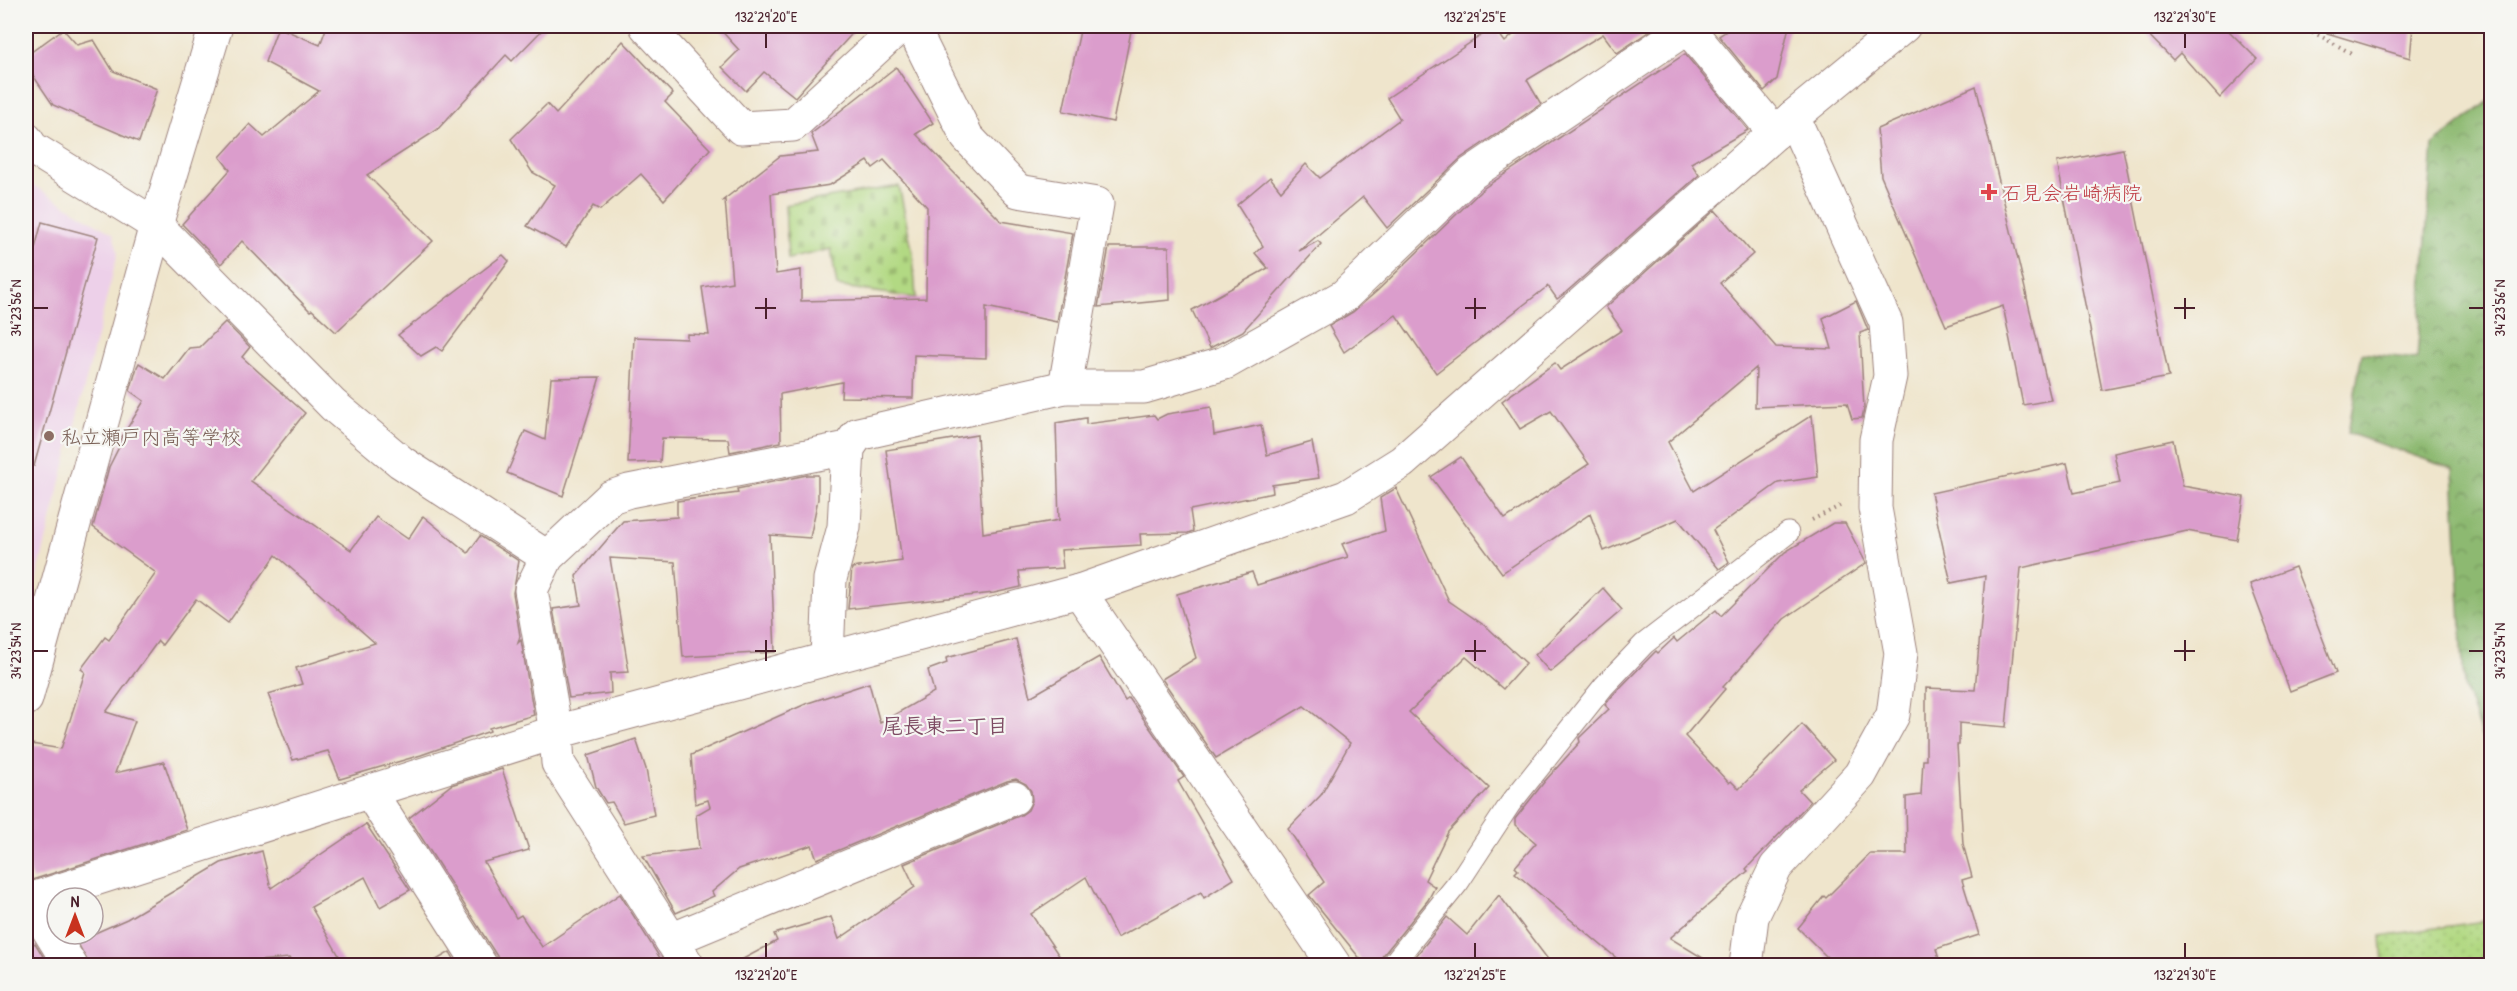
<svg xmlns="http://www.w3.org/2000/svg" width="2517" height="991" viewBox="0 0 2517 991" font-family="'Patrick Hand','Klee One',sans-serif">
<defs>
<pattern id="forest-crowns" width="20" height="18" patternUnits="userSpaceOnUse" patternTransform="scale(1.5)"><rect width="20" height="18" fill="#8db971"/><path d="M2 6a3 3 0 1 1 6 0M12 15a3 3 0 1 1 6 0" fill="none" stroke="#75965d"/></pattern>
<pattern id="cemetery-stones" width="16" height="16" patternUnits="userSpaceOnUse" patternTransform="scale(1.5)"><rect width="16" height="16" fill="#b2d983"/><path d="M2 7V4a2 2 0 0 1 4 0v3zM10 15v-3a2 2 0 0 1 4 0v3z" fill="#9bba71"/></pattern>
<pattern id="park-dots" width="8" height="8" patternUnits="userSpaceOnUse" patternTransform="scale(1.5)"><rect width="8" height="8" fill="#b2d983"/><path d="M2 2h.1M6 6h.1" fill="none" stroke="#9bba71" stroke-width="1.8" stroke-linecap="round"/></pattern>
</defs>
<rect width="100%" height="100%" fill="#f6f6f2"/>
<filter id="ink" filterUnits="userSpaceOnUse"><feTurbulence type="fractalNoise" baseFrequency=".0167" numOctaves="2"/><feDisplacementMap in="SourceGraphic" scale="12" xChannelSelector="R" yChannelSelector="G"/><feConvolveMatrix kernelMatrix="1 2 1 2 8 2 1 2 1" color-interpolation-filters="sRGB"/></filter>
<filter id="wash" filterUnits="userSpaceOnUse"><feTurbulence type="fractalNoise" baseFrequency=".008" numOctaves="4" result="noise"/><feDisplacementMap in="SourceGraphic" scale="24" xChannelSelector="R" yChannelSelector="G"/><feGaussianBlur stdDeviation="1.35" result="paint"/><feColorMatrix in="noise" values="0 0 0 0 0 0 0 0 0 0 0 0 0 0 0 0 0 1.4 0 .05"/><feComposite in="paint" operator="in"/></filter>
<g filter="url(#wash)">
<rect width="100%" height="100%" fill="#efe5cc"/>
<path fill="#edd0e9" d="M26,181l87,53 5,18 -92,369z"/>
<path fill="url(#forest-crowns)" stroke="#6c6c4e" stroke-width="1.5" d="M2491,73v690l-27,-77 -11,-217 -105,-36 14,-80 55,6 16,-214 56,-44z"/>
<path fill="url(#cemetery-stones)" stroke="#7e7c57" stroke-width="1.5" d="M899,186l14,68 3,44 -79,-12 -6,-37 -43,10 -3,-54z"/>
<path fill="url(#park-dots)" stroke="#7e7c57" stroke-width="1.5" d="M2491,920v45h-108l-2,-29z"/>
<g id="blocks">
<g fill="#db9dcc" fill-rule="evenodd">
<path d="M327,26h219l-34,35 -6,-6 -69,75 -70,45 66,66 -97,91 -24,-22 -2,1 -68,-70 -21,23 -39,-40 48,-54 -10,-13 30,-33 14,13 55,-46 -54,-29 13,-35 42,18z"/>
<path d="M717,26h142l-64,71 -31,-25 -18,19 -24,-24 17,-17z"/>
<path d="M1081,26h51l-19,96 -50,-11z"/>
<path d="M1523,26h134l-40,27 -14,-19 -76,46 14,24 -80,54 -74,70 -24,-31 -64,54 19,-10 3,3 -78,87 -33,17 -18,-38 76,-42 -13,-15 8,-7 -26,-41 33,-28 11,14 25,-27 14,14 80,-59 -13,-21 107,-71 11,15z"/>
<path d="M1734,26h55l-12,53 -13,12 -45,-55z"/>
<path d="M2140,26h84l33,33 -37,39 -40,-45 -7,7z"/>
<path d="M2328,26h85l-3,32 -83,-25z"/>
<path d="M63,29l14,16 17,-5 19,31 44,18 -18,53 -86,-37 -27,-40v-9z"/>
<path d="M623,41l50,53 -8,8 45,47 -46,51 -23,-26 -41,36 -7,-4 -27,41 -39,-21 28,-41 -23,-13 -21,-33 36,-35 9,10z"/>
<path d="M1685,54l63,76 -57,33 8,12 -135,119 -7,5 -9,-13 -112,87 -40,-58 -52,37 -15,-26 24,-14 24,-21 107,-103z"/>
<path d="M896,67l37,56 -17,11 85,87 72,12 -16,89 -71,-15v51l-72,-3 -1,43 -72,-1 1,-15 -62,12 1,48 -51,10 -2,-13 -66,-1 -2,24 -32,1 6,-126 53,2v-5l22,1 -7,-48 30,-5 -7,-82 -3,1 58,-45 38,-4 -7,-18zM884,160l43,47 -1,91 -125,3v-31l-25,4 -5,-80 59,-9 38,-24 5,7z"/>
<path d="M1976,86l51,211 -2,1h2l24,102 -28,5 -20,-99 -57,20 -65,-150 -4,-47z"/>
<path d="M2123,149l46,228 -67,13 -45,-228z"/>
<path d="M1715,210l38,44 -33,29 56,64 56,2 -9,-31 33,-17 12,29 -8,3 4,76 -2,9 -10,1 -5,-16 -92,4 1,-39 -88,74 26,49 118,-76 6,62 -40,6 -65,47 16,32 -10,7 -41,-50 -74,32 -14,-37 -88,59 -71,-96 30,-20 44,62 84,-55 -38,-53 -31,18 -18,-28 53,-38 5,7 62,-40 -16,-23z"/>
<path d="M42,222l56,15 -64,229 -8,-2v-182z"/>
<path d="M1109,247h60l1,53 -72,7z"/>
<path d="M503,255l6,6 -67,90 -6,-4 -15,9 -23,-21z"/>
<path d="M225,322l25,25 -8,10 63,56 -54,68 100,69 25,-33 32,22 15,-23 45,37 12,-17 39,25 -6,32 7,43 -2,7 3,-3 13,75 -45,13 1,3 -69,24 -81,24 -12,-28 -35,9 -25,-66 34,-10 -6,-16 79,-25 -99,-88 -48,68 -32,-24 -34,46 -4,-4 -52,71 29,9 -20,52 49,-11 23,68 -155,50 -6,-25 5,-111 30,5 24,-77 -4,-3 24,-32 4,3 47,-67 -63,-46 16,-60 13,-26 -2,-1 24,-39 -14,-10 7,-24 2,-4 26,16 24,-31 11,-1z"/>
<path d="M600,377l-37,119 -56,-23 18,-42 20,9 6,-62z"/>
<path d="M1211,407l3,28 47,-10 6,30 45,-13 7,36 -47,7 1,8 -83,17 3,21 -5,2 -48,1 1,11 -80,5 2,18 -44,3 2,16 -27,6 -146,16 4,-41 50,-7 -16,-111 91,-15 6,98 76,-13 -3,-97 30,-5v6l68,-9 3,4 10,-5z"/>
<path d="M2173,440l10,46 61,11 -7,43 -50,-9 -166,37 -15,159 -47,-4v22h-2l6,99 9,33 -10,3 17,55 -43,14 5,17h-105l-38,-38 26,-32 2,2 44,-44h37l-1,-57 15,-2 2,-35h3v-72l49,2 10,-114 -34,7 -20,-90 136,-30 7,30 46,-10 -6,-30z"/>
<path d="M807,475h11v24l-8,39 -40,-3 5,117 -92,5 -8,-95 -65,-4 19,114 -19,1 1,20 -42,5 -16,-89 28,-4 -5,-29 47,-55 54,-4v-16l61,-8 -1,-4z"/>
<path d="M1396,488l53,113 39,27 38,35 -23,26 -37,-32 -57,55 80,76 -41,44 -23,48 10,7 -7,13 -47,58 -3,8h-12l-57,-71 15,-13 -36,-53 33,-34 29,-52 -46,-37 -88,52 -54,-79 34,-21 -19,-64 75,-22 5,13 91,-28 -6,-13 43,-13 -5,-33z"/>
<path d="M1833,523h12l21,40 -82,56 -61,68 2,2 -40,47 44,47 2,-2 8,8 63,-65 32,36 -35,30 11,12 -64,67 2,2 -78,67 46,28h-90l-111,-93 3,-3 -3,-3 21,-24 -21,-18v-6l30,-38 35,-39 -1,-4 30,-29 -4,-4 8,-10 40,-41 3,-3 2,2 16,-15 3,4 39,-32 5,6 64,-64z"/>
<path d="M2295,567l41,106 -46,18 -40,-107z"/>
<path d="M1603,588l19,22 -72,62 -15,-17z"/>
<path d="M1016,639l14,58 69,-40 26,44 4,-3 55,79 -6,4 56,98 -30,19 -3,-6 -84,46 -31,-61 -55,37 35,52h-336l47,-25 -3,-7 57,-17 8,22 76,-52 -11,-23 117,-49 7,-5 4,-9 -1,-10 -5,-7 -10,-5 -9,2 -190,78 -5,-14 -73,24 -27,23 2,4 -38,17 -33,-57 56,-7 -3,-34 14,-8 -2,-7 -13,4 -4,-49 117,-52 61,-20 11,40 54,-31 -6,-22 19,-7 -1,-5z"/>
<path d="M636,739l10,30 8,46 -30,8 -12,-21 -6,1 -10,-16 -8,-32z"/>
<path d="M502,769l27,81 -45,12 32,56 5,-3 21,32 78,-53 45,72h-165l-3,-10 -88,-138 42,-33z"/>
<path d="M366,824l44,66 -30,17 -15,-30 -54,30 34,59h-51l-5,-8 -83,8h-116l-17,-32h20l34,-15 94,-56 41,-12 9,37z"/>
<path d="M1499,895l54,71h-145l39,-49 20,18z"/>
<path d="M35,943l14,23h-23v-16z"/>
<path d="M450,952l8,14h-32z"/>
</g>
</g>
</g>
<g filter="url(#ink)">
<use href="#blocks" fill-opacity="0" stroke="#9c827c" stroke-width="1.5"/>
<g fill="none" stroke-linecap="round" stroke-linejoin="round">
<defs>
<path id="service" d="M1391,966l67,-83 52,-79 94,-118 40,-42 144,-111"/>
<g id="minor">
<path d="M646,26l95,102 52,-3 107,-99"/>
<path d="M912,26l55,111 51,54 79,13 -32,183"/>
<path d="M1686,26l89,107"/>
<path d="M26,139l6,9 124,77 177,180 68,57 146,95"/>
<path d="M1079,591l256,375"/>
<path d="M827,659l3,-80 14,-52 4,-79"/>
<path d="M26,699l130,-474 60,-199"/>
<path d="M370,792l111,174"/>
<path d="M30,900l41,66"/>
<path d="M26,901l530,-169 523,-141 267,-94 56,-35 391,-345 111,-91"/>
<path d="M671,940l343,-142"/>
<path d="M688,966l-130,-203 -2,-31 -25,-142 16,-33 64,-60 18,-6 219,-43 10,-14 207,-47h79l81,-24 119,-67 128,-123 216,-146"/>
<path d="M1746,966l6,-49 24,-50 84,-92 33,-60 8,-62 -26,-145 1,-68 14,-64 -4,-53 -93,-206"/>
</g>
</defs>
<use href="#service" stroke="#9c827c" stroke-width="23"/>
<use href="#minor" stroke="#9c827c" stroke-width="35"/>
<g stroke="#9c827c" stroke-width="4" stroke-dasharray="1.5 4.5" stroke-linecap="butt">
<path d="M2302,26l49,27"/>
<path d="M1812,520l28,-14"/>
</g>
<use href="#service" stroke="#fff" stroke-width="21"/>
<use href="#minor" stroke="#fff" stroke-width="33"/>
</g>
</g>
<path fill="none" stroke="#4a1f2b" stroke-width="2" d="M766,33v15M1475,33v15M2185,33v15M766,298v21M1475,298v21M2185,298v21M33,308h15M755,308h21M1465,308h21M2174,308h21M2469,308h15M766,640v21M1475,640v21M2185,640v21M33,651h15M755,651h21M1465,651h21M2174,651h21M2469,651h15M766,943v15M1475,943v15M2185,943v15"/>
<path fill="#e0444e" stroke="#f6f6f2" stroke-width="2" d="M1986 183h6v6h6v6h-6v6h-6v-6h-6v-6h6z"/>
<circle fill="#8d6e63" stroke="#f6f6f2" stroke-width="2" cx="49" cy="436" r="6"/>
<g text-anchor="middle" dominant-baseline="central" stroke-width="4.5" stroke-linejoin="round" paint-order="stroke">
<g font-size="20" fill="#be3a42" stroke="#f6f6f2" text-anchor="start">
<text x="2002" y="192">石見会岩崎病院</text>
</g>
<g font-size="20" fill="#785e54" stroke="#f6f6f2" text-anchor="start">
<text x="61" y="436">私立瀬戸内高等学校</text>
</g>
<g font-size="21" font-weight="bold" fill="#7d4b63" stroke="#f6f6f2">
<text x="945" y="725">尾長東二丁目</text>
</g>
</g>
<rect width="2517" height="991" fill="none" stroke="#f6f6f2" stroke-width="66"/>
<g transform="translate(75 916)"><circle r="28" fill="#f6f6f2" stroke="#b1a0a2" stroke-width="1.5"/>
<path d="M0-4.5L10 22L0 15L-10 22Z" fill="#c8321e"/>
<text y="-9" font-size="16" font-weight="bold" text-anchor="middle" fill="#4a1f2b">N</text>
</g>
<rect x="33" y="33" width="2451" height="925" fill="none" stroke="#4a1f2b" stroke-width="2"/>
<g font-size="15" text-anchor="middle" fill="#4a1f2b">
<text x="766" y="22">132°29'20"E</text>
<text x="1475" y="22">132°29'25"E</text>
<text x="2185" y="22">132°29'30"E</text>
<text transform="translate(16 308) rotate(-90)" y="5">34°23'56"N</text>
<text transform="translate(2500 308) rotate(-90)" y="5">34°23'56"N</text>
<text transform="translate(16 651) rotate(-90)" y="5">34°23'54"N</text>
<text transform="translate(2500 651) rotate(-90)" y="5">34°23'54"N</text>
<text x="766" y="980">132°29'20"E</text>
<text x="1475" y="980">132°29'25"E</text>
<text x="2185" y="980">132°29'30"E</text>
</g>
</svg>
